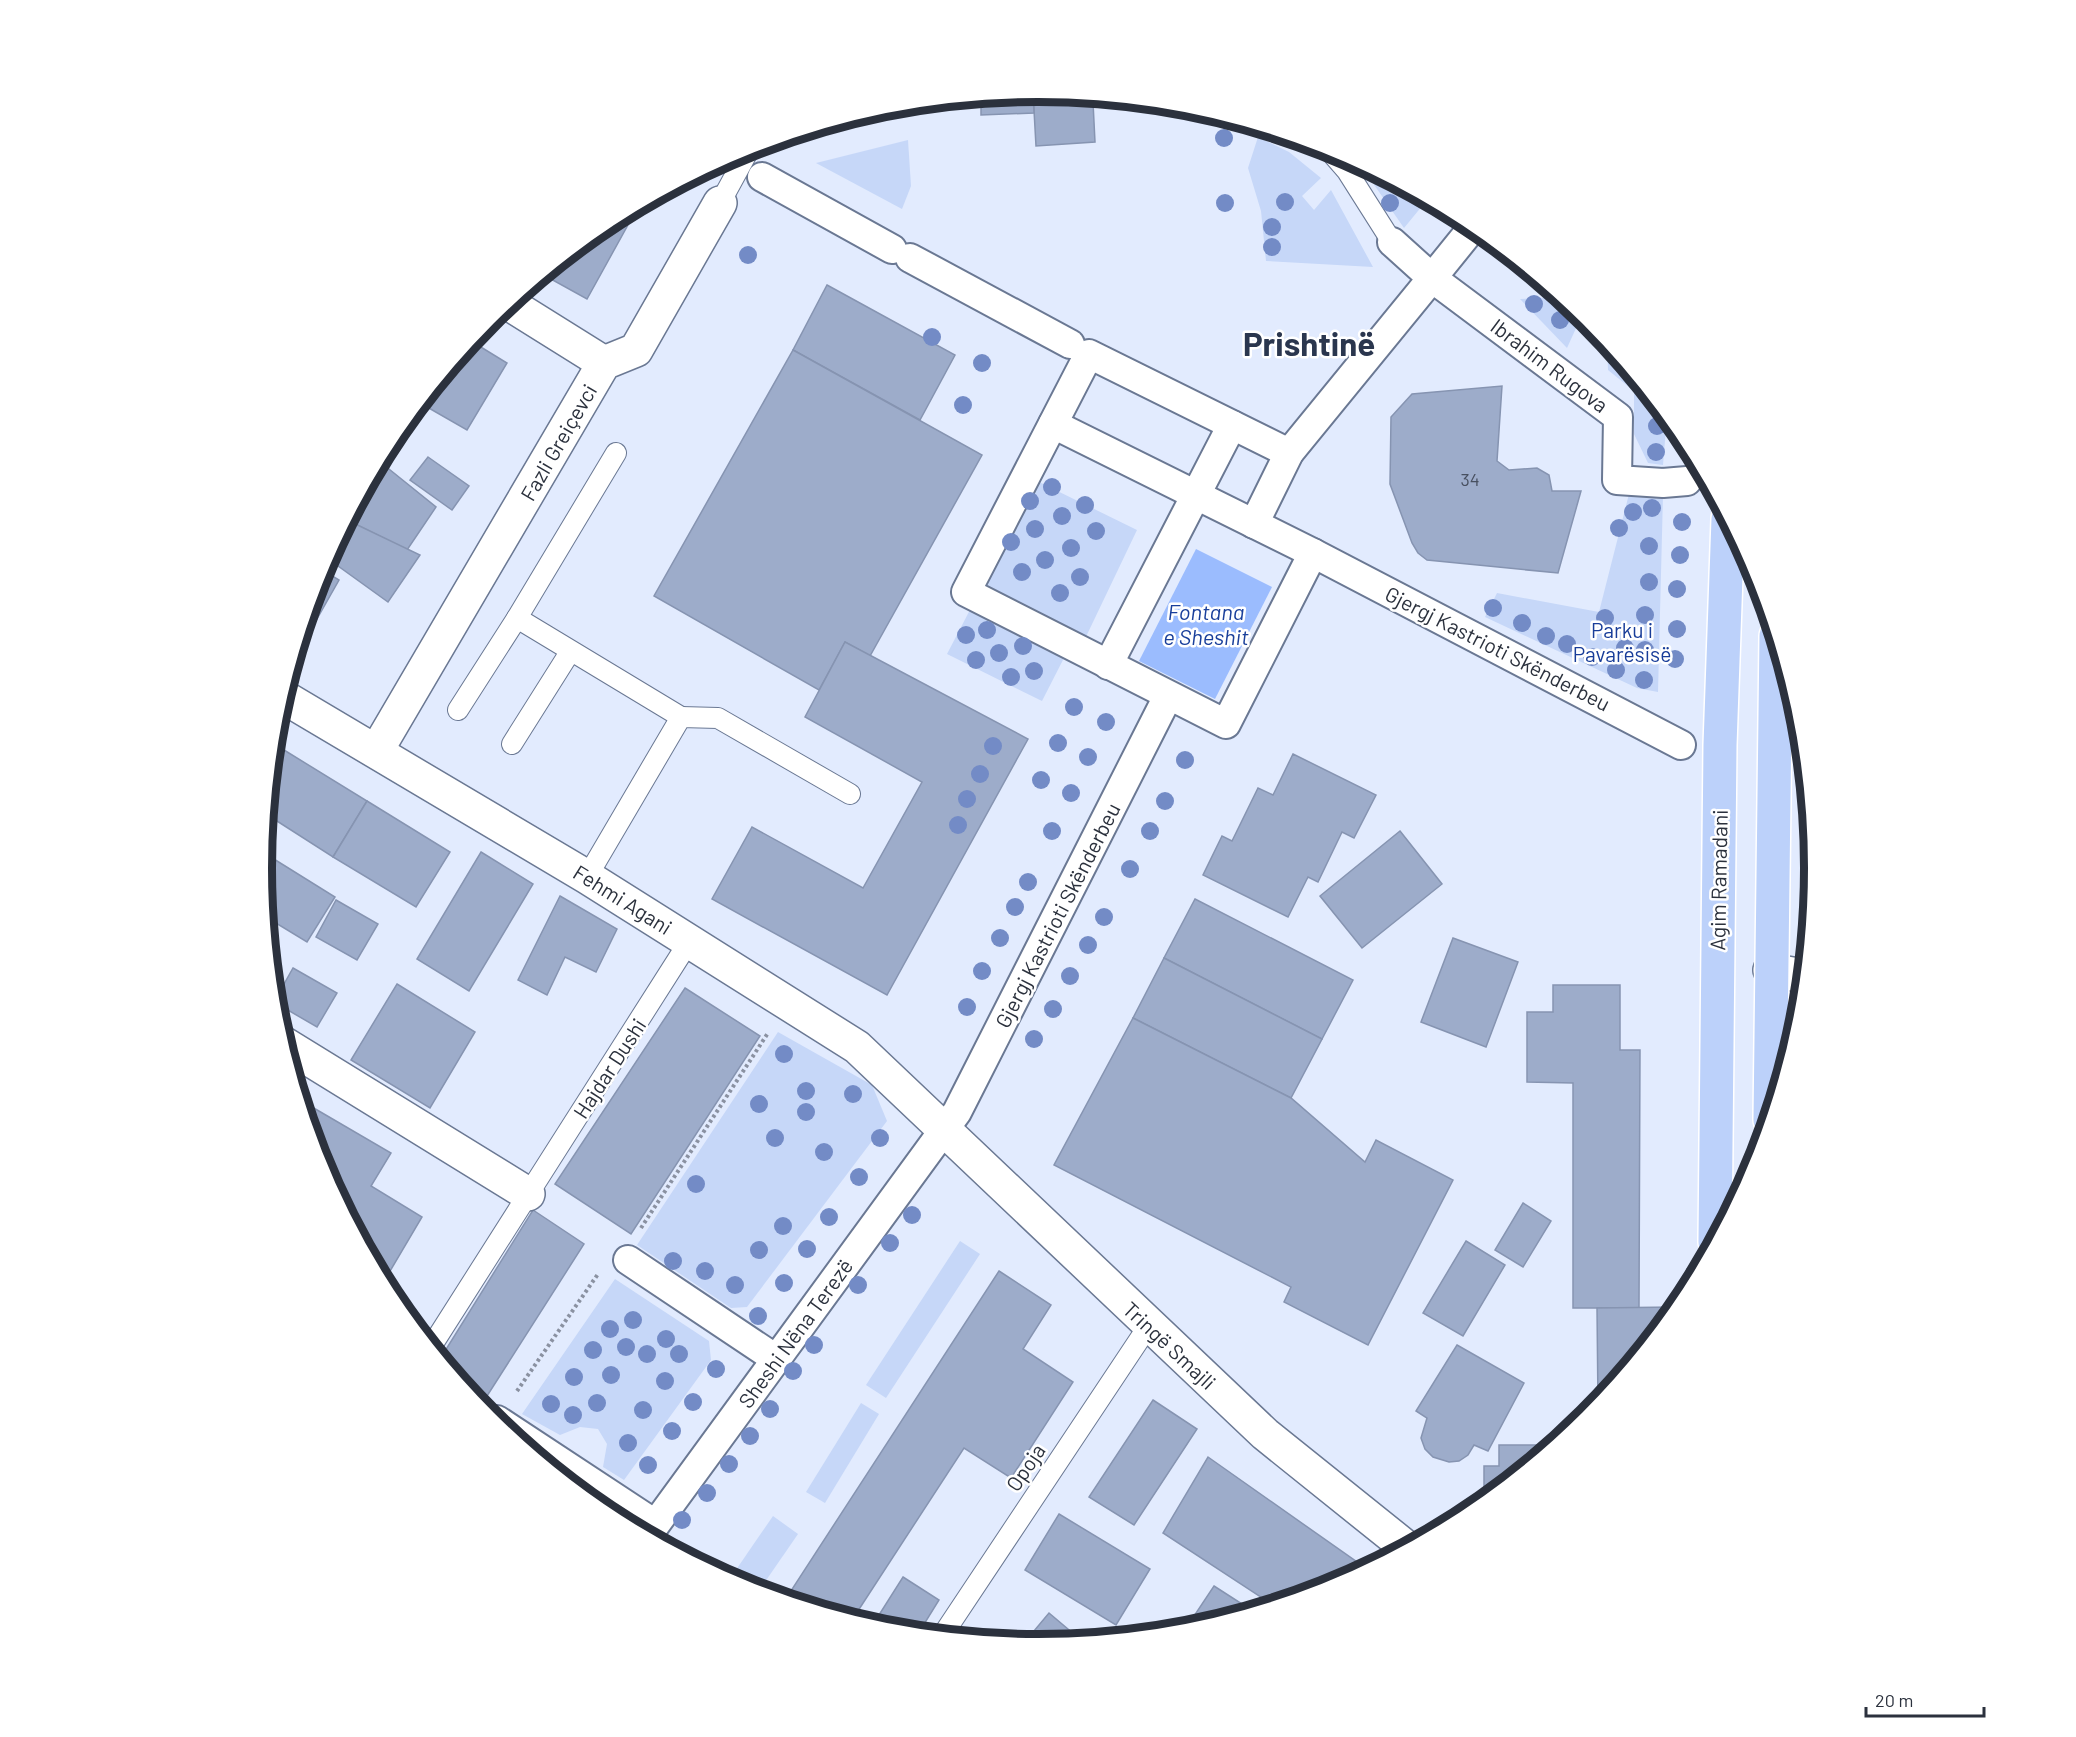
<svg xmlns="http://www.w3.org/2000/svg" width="2076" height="1737" viewBox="0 0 2076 1737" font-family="Barlow,sans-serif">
<rect width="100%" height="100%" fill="#e2ebfe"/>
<g fill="#c6d7f8">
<path d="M1258,137l31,15 32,26 -19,18 12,14 17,-20 42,77 -107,-6 -5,-50 -13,-43z"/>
<path d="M908,140l3,46 -9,23 -86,-46z"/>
<path d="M1358,163l69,37 -23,28 -45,-65z"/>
<path d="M1560,297l22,18 -15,33 -47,-49z"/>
<path d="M1607,343l60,73 -4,49 -15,-2 -14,-29v-43l-26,-21z"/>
<path d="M1035,480l102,50 -54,113 -105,-53z"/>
<path d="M1629,494l34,1 -5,197 -21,-4 -152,-71 12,-24 102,19z"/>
<path d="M972,606l94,48 -24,47 -95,-47z"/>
<path d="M778,1032l94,53 15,36 -140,186 -16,1 -94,-63z"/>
<path d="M960,1241l20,13 -94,144 -20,-13z"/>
<path d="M615,1279l94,62 2,19 -87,120 -21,-13 4,-23 -9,-15 -18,-2 -20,8 -38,-21z"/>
<path d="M861,1403l18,11 -54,89 -19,-11z"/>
<path d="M773,1516l25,18 -40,58 -29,-12z"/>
</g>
<path fill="#9bbcfe" d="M1196,549l76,38 -57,112 -76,-38z"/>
<g fill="#9dacca" stroke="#8694b1" stroke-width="1.5">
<path d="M1033,92l73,6v3l-13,1 2,40 -59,4z"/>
<path d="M1033,92l1,21 -53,2v-18z"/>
<path d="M639,205l-52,94 -38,-21 -2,-7 60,-49z"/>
<path d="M827,285l128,70 -35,65 -127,-70z"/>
<path d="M471,341l36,22 -40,67 -47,-27z"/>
<path d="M793,350l189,105 -112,201 -25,-14 -26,48 -165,-94z"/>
<path d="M1502,386l-5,75 12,9 28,-2 12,7 3,16h29l-23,82 -131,-13 -9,-7 -6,-10 -22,-59 1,-67 21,-23z"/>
<path d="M428,457l41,29 -17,24 -42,-30z"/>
<path d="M379,461l57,46 -29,43 -60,-30z"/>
<path d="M347,520l73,35 -32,47 -61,-44z"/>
<path d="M321,569l18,11 -30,53 -6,-4z"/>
<path d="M845,642l183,97 -141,256 -175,-96 40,-72 111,61 59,-106 -117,-65z"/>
<path d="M273,743l11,7 -13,21z"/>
<path d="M284,750l83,51 -34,56 -67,-43 5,-43z"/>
<path d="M1293,754l83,41 -22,43 -12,-6 -24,50 -10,-5 -20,40 -85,-42 19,-39 10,5 26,-53 15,7z"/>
<path d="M367,801l83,51 -34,55 -83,-50z"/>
<path d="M1400,831l42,53 -80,64 -42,-52z"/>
<path d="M265,832l6,4 -8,15z"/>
<path d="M481,852l52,32 -64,107 -52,-32z"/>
<path d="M269,856l66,41 -28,45 -41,-25 -5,-48z"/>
<path d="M560,896l57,33 -21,43 -31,-15 -18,38 -29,-15z"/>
<path d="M1195,899l158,81 -31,59 -158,-81z"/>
<path d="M336,900l42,24 -21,36 -41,-23z"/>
<path d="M1453,938l65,24 -32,85 -65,-25z"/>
<path d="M1164,958l158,81 -31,59 -158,-80z"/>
<path d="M271,968l7,4 -6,9z"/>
<path d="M293,968l44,25 -20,34 -43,-25z"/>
<path d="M397,984l78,48 -45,76 -79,-48z"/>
<path d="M1553,985h67v65h20l-1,258h-66v-225l-46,-1v-70h26z"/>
<path d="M685,988l75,48 -129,198 -76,-50z"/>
<path d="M1133,1018l158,80 74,64 11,-22 77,40 -85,165 -84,-43 7,-15 -237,-122z"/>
<path d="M300,1100l91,53 -20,33 51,31 -39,66 -47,-88 1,-3 -17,-26z"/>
<path d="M1523,1203l28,18 -28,46 -28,-17z"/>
<path d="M533,1210l51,34 -104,163 -40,-48z"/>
<path d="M1466,1241l39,24 -42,71 -40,-23z"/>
<path d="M999,1271l52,34 -28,44 50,33 -62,96 -47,-30 -112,172 -67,-20z"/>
<path d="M1674,1307v6l-76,92 -1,-97z"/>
<path d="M1457,1345l67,38 -36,68 -14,-6 -6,10 -9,6 -10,1 -16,-5 -8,-8 -4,-11 6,-20 -11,-7z"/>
<path d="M1153,1400l44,29 -63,96 -45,-28z"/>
<path d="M1499,1445h53l-68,58v-37h15z"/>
<path d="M1208,1457l159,112 -32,17 -62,19 -110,-72z"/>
<path d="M1059,1514l91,55 -34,56 -91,-55z"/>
<path d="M903,1577l36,23 -21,34 -46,-8z"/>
<path d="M1214,1586l39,25 -51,16 -10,-8z"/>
<path d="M1049,1613l33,28 -44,4 -15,-1z"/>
</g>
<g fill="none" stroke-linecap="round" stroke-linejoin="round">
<defs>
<g id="service">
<path d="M1327,148l20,23 45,71"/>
<path d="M720,203l30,-55"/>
<path d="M616,453l-99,165 164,99"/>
<path d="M458,710l59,-92"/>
<path d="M512,744l58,-92"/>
<path d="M587,877l94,-160 37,1 132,76"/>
<path d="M431,1347l259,-407"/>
<path d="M942,1636l207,-311"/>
</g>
<g id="pedestrian">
<path d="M762,177l130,72"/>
<path d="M1392,242l40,36 42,-52"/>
<path d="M910,258l160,86"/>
<path d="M1053,424l260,129 368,192"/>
<path d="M1289,453l-200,-99 -123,238 260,132 87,-171"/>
<path d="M1254,524l35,-71 143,-175 186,139 -1,63 46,3 24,-2"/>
<path d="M1108,665l124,-240"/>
<path d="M628,1260l148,99"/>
<path d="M497,1420l158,104"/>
<path d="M647,1536l310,-424 211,-416"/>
</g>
<g id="minor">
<path d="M508,303l96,60"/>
<path d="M282,696l305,181 270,170 408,387 142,114"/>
<path d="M377,750l227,-387 32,-13 84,-147"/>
<path d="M1770,970l34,6"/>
<path d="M283,1043l245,151"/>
</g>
<g id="primary">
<path d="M1770,1120l6,-484"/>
<path d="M1715,1242l5,-497 8,-226"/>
</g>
</defs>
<use href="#service" stroke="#6a7893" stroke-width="22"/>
<use href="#pedestrian" stroke="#6a7893" stroke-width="32"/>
<use href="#minor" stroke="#6a7893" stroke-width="36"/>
<use href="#primary" stroke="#fff" stroke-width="36"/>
<g stroke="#8a91a1" stroke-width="4" stroke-dasharray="3 3" stroke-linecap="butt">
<path d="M641,1228l127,-195"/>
<path d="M1688,1268l4,17"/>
<path d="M517,1391l81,-117"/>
</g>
<use href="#service" stroke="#fff" stroke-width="20"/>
<use href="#pedestrian" stroke="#fff" stroke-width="28"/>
<use href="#minor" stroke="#fff" stroke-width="33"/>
<use href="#primary" stroke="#bcd1fa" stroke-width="33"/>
</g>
<g fill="#738bc6">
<circle cx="1224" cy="138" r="9"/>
<circle cx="1285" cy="202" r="9"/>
<circle cx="1225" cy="203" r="9"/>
<circle cx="1390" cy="203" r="9"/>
<circle cx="1272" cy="227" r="9"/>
<circle cx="1272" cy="247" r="9"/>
<circle cx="748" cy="255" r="9"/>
<circle cx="1534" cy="304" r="9"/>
<circle cx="1560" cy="320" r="9"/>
<circle cx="932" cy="337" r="9"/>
<circle cx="982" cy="363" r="9"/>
<circle cx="963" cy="405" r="9"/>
<circle cx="1657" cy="426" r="9"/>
<circle cx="1656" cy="452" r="9"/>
<circle cx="1052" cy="487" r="9"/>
<circle cx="1030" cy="501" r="9"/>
<circle cx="1085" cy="505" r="9"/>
<circle cx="1652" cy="508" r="9"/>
<circle cx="1633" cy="512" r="9"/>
<circle cx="1062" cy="516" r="9"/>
<circle cx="1682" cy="522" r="9"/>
<circle cx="1619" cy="528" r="9"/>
<circle cx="1035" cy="529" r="9"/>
<circle cx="1096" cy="531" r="9"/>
<circle cx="1011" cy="542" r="9"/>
<circle cx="1649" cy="546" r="9"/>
<circle cx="1071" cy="548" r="9"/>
<circle cx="1680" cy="555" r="9"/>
<circle cx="1045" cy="560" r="9"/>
<circle cx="1022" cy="572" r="9"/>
<circle cx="1080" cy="577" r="9"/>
<circle cx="1649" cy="582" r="9"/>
<circle cx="1677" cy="589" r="9"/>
<circle cx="1060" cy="593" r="9"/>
<circle cx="1493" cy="608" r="9"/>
<circle cx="1645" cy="615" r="9"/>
<circle cx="1605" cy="618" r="9"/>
<circle cx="1522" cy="623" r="9"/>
<circle cx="1677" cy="629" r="9"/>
<circle cx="987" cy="630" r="9"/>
<circle cx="966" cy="635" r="9"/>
<circle cx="1546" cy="636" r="9"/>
<circle cx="1567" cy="644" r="9"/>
<circle cx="1023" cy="646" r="9"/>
<circle cx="1625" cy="648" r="9"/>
<circle cx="1645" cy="650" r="9"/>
<circle cx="999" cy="653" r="9"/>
<circle cx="1592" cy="657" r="9"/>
<circle cx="1675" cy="659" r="9"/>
<circle cx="976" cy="660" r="9"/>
<circle cx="1616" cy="670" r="9"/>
<circle cx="1034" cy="671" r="9"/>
<circle cx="1011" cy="677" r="9"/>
<circle cx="1644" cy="680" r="9"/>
<circle cx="1074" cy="707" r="9"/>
<circle cx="1106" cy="722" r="9"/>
<circle cx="1058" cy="743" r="9"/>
<circle cx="993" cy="746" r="9"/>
<circle cx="1088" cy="757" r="9"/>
<circle cx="1185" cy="760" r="9"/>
<circle cx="980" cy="774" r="9"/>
<circle cx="1041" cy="780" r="9"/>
<circle cx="1071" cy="793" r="9"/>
<circle cx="967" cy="799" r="9"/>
<circle cx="1165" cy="801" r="9"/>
<circle cx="958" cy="825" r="9"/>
<circle cx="1052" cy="831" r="9"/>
<circle cx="1150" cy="831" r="9"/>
<circle cx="1130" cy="869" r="9"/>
<circle cx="1028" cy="882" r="9"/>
<circle cx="1015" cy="907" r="9"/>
<circle cx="1104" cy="917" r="9"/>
<circle cx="1000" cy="938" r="9"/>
<circle cx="1088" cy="945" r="9"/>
<circle cx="982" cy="971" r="9"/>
<circle cx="1070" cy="976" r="9"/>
<circle cx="967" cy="1007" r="9"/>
<circle cx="1053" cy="1009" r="9"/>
<circle cx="1034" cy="1039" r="9"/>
<circle cx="784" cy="1054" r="9"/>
<circle cx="806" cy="1091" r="9"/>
<circle cx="853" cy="1094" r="9"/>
<circle cx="759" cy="1104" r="9"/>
<circle cx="806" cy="1112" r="9"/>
<circle cx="775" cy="1138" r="9"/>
<circle cx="880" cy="1138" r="9"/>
<circle cx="824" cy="1152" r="9"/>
<circle cx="859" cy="1177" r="9"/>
<circle cx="696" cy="1184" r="9"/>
<circle cx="912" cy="1215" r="9"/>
<circle cx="829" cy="1217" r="9"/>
<circle cx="783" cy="1226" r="9"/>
<circle cx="890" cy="1243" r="9"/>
<circle cx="807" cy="1249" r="9"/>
<circle cx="759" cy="1250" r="9"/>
<circle cx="673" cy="1261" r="9"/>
<circle cx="705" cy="1271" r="9"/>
<circle cx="784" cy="1283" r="9"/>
<circle cx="735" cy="1285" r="9"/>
<circle cx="858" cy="1285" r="9"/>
<circle cx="758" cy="1316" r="9"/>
<circle cx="633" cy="1320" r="9"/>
<circle cx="610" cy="1329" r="9"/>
<circle cx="666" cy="1339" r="9"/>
<circle cx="814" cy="1345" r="9"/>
<circle cx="626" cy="1347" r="9"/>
<circle cx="593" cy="1350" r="9"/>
<circle cx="647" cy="1354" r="9"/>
<circle cx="679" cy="1354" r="9"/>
<circle cx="716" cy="1369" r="9"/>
<circle cx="793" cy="1371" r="9"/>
<circle cx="611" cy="1375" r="9"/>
<circle cx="574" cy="1377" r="9"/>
<circle cx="665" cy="1381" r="9"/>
<circle cx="693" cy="1402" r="9"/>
<circle cx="597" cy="1403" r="9"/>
<circle cx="551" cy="1404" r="9"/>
<circle cx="770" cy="1409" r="9"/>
<circle cx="643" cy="1410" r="9"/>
<circle cx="573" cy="1415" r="9"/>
<circle cx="672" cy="1431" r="9"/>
<circle cx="750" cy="1436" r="9"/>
<circle cx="628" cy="1443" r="9"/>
<circle cx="729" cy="1464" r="9"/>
<circle cx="648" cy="1465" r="9"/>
<circle cx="707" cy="1493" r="9"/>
<circle cx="682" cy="1520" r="9"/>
</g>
<g text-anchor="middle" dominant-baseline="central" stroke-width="5" stroke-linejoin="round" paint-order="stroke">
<g font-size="18" fill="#485060">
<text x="1470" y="479">34</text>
</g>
<g font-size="21" fill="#2b313d" stroke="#fff">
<text transform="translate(1550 365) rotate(37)">Ibrahim Rugova</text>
<text transform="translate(558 442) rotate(-60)">Fazli Greiçevci</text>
<text transform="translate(1498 648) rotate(27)">Gjergj Kastrioti Skënderbeu</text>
<text transform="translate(1718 880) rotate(-89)">Agim Ramadani</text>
<text transform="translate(623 899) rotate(32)">Fehmi Agani</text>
<text transform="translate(1057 915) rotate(-63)">Gjergj Kastrioti Skënderbeu</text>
<text transform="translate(609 1068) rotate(-57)">Hajdar Dushi</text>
<text transform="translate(795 1333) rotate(-54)">Sheshi Nëna Terezë</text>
<text transform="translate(1170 1345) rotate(43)">Tringë Smajli</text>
<text transform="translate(1025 1467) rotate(-56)">Opoja</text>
</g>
<g font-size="21" fill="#183d99" stroke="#fff">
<text x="1622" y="629">Parku i<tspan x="1622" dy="24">Pavarësisë</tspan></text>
</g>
<g font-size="22" font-style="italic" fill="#193f9b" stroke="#fff">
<text x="1206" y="611">Fontana<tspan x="1206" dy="25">e Sheshit</tspan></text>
</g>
<g font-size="33" font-weight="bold" fill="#2a364e" stroke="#fff">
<text x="1309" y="343">Prishtinë</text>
</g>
</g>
<path d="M0 0H2076V1737H0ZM272 868a766 766 0 1 1 1532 0a766 766 0 1 1-1532 0Z" fill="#fff" fill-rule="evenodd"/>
<path fill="none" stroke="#2b313d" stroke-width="8" d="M272 868a766 766 0 1 1 1532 0a766 766 0 1 1-1532 0Z"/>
<path d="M1866 1707v9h118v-9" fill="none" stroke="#2b313d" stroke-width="3"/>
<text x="1875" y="1707" font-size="18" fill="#2b313d" stroke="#ffffff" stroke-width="4.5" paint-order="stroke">20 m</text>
</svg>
